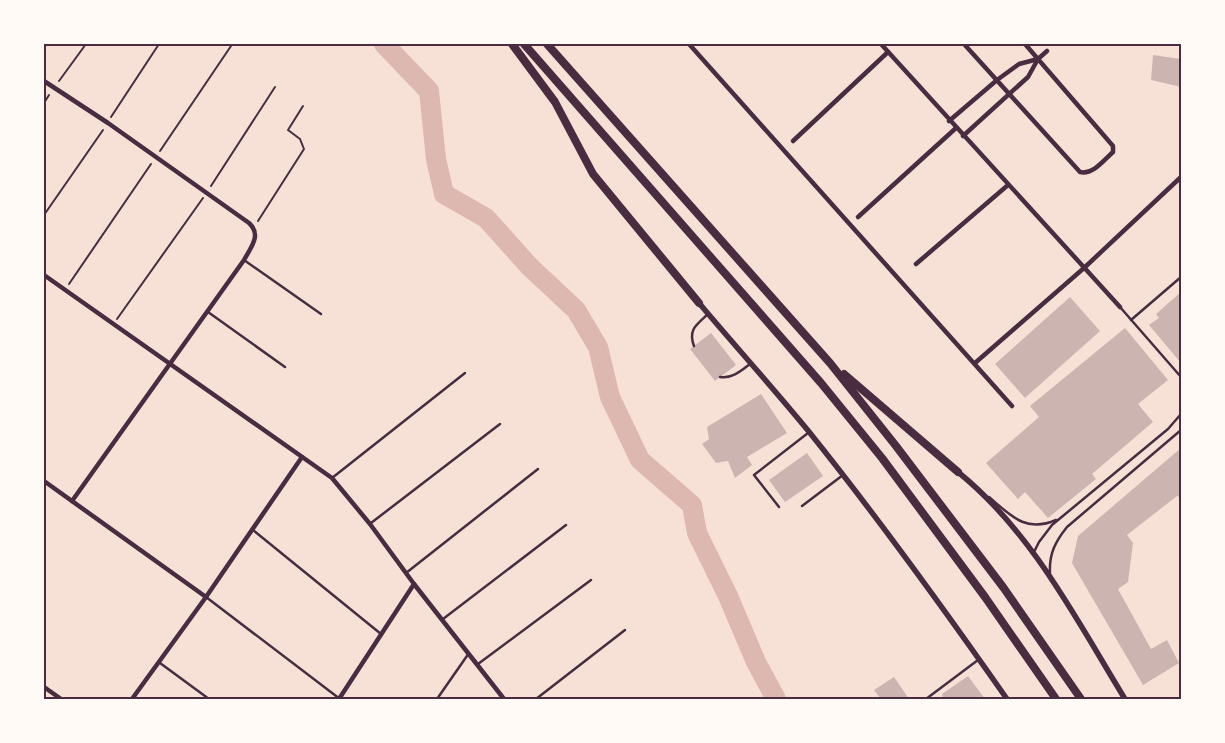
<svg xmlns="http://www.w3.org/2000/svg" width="1225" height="743" viewBox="0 0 1225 743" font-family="'Roboto Condensed',sans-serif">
<rect width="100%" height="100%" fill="#f7e1d7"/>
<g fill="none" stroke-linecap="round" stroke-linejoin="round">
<path stroke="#dcb8b0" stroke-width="20" d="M384,44l45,47 7,68 8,35 42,24 44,49 46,43 22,37 12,50 30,63 52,45 5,28 31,63 28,66 20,37"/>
</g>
<g fill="#ccb4b1">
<path d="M1153,55l28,4v28l-30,-7z"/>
<path d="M1181,292v71l-32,-38 10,-7 -3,-4z"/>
<path d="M1070,297l30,34 -75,67 -30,-34z"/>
<path d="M1125,328l43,52 -30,24 15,18 -61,52 4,5 -48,39 -23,-26 -7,7 -32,-36 53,-46 -9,-11z"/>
<path d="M711,333l25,32 -21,16 -25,-32z"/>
<path d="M761,394l26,39 -40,24 5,8 -17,13 -7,-17 -12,2 -14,-19 7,-5 -2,-12z"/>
<path d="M1181,448v50l-4,-2 -50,39 6,8 -5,39 -10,7 33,60 16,-9 12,23 -36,22 -71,-122 6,-27z"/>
<path d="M807,453l16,23 -38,26 -16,-22z"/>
<path d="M968,676l17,23h-42l-1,-5z"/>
<path d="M894,677l15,22h-28l-7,-9z"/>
</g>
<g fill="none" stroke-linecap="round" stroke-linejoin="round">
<g stroke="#4a2c40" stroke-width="2">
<path d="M59,81l27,-37"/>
<path d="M44,103l5,-8"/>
<path d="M111,117l48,-73"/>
<path d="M160,151l71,-105"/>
<path d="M211,186l64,-99"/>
<path d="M44,215l59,-85"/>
<path d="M258,221l46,-72 -4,-10 -12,-9 15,-24"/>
<path d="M69,284l82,-120"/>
<path d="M117,319l86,-121"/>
</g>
<g stroke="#4a2c40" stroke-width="2.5">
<path d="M244,260l77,54"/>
<path d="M1120,307l61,70"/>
<path d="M208,312l77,55"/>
<path d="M1131,320l50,-43"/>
<path d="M694,346c-6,-16 2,-21 13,-31"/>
<path d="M720,377c12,2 21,-6 30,-13"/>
<path d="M332,478l133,-105"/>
<path d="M989,497c22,19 37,36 67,23"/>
<path d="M802,506l41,-31"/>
<path d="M779,507l-25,-32 54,-42"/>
<path d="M371,523l129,-99"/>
<path d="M253,530l128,104"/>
<path d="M1034,552l5,-10 13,-17 116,-96 13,-15"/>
<path d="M406,573l132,-104"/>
<path d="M1050,573c-1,-19 5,-31 17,-46l114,-97"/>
<path d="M206,597l134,102"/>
<path d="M443,619l123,-94"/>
<path d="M160,663l49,36"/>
<path d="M478,664l113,-84"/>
<path d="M437,699l32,-46"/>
<path d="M536,699l89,-69"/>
<path d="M926,699l52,-39"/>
</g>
<g stroke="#4a2c40" stroke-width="4.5">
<path d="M689,44l323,362"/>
<path d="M881,44l239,263"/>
<path d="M964,44l116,128c13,3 24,-12 33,-20v-6l-88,-102"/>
<path d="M44,81l64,42 141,100c13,12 2,24 -5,37l-172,241"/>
<path d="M949,121l48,-41 22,-16 19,-5"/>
<path d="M963,136l65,-59 10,-18 9,-8"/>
<path d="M793,141l95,-89"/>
<path d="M858,217l98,-89"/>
<path d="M916,264l92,-79"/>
<path d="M44,275l288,203 38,46 44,60 90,115"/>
<path d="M975,363l109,-95 97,-91"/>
<path d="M44,481l162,116"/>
<path d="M44,687l17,12"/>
<path d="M132,699l74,-102 96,-140"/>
<path d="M339,699l75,-115"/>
</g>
<g stroke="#4a2c40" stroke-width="5.5">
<path d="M699,303c37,44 75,86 111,130 69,86 134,176 197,266"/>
<path d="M958,472c74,60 118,147 167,227"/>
</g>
<g stroke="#4a2c40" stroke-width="8">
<path d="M512,44l43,58 38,72 106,129"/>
<path d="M524,44l297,339 61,75 103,139 71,102"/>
<path d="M547,44l283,319 66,83 107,141 78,112"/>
<path d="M844,374l114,98"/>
</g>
</g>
<rect width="1225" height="743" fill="none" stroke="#fffaf5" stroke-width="90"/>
<rect x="45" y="45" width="1135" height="653" fill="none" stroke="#4a2c40" stroke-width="2"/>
</svg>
